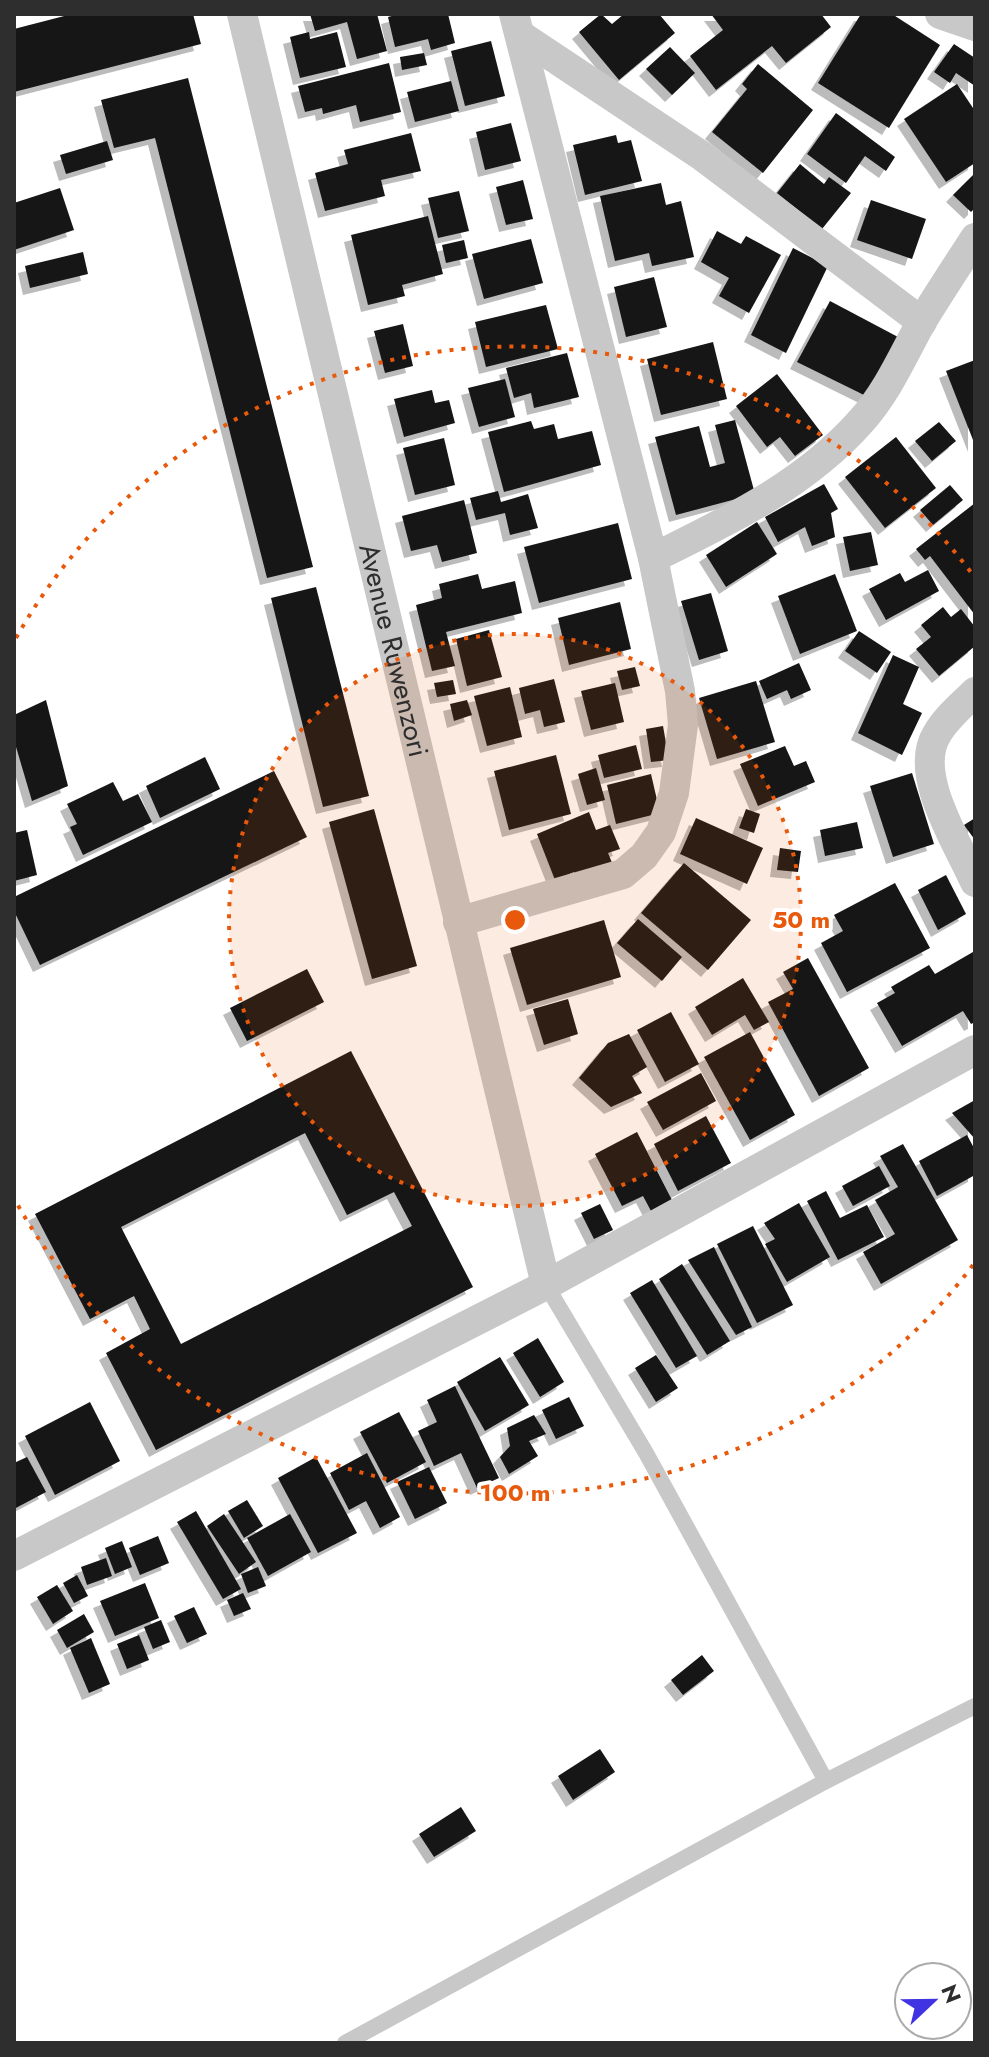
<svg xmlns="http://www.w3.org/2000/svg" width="989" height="2057" viewBox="0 0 989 2057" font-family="Jost,sans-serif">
<defs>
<filter id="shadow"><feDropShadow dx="-7" dy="7" stdDeviation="0" flood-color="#0004"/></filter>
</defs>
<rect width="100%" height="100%" fill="#fff"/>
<g fill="#151515" fill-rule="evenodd" filter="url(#shadow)">
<path d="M72,14h121l8,30 -187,48v-63z"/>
<path d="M310,14h67l10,37 -30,8 -10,-37 -32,9z"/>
<path d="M399,14h49l7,29 -24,7 -3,-11 -33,8 -7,-30z"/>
<path d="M601,14l11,10 12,-10h35l16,19 -56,47 -40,-48z"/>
<path d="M711,14h110l10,13 -45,36 -14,-17 -56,44 -26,-34 33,-26z"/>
<path d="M861,14h31l48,31 -51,83 -71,-45z"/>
<path d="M309,32l1,7 27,-7 9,35 -46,11 -10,-41z"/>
<path d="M491,41l14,55 -40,10 -14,-55z"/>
<path d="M954,44l21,14v28l-19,-13 -6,10 -16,-11z"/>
<path d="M670,47l25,26 -23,22 -26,-26z"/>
<path d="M424,53l3,12 -25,5 -2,-13z"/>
<path d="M389,63l12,49 -41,10 -4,-17 -33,9 -1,-6 -17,4 -7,-26z"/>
<path d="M758,64l55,46 -50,63 -51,-41 35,-43 -5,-5z"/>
<path d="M188,78l125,489 -46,11 -112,-440 -41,10 -13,-48z"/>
<path d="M451,81l8,30 -44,11 -8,-30z"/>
<path d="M957,84l18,27v52l-29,19 -42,-63z"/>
<path d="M836,113l59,44 -9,14 -21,-15 -19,27 -39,-29z"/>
<path d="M511,123l10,38 -36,9 -9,-38z"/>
<path d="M411,133l10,38 -40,9 4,16 -60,15 -10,-38 33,-9 -4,-14z"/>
<path d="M616,135l2,8 13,-3 11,41 -57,14 -12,-50z"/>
<path d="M107,141l6,19 -47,14 -6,-19z"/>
<path d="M800,164l24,20 5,-7 22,16 -29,36 -45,-36z"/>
<path d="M975,173v35l-4,4 -18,-17z"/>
<path d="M523,180l10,39 -27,6 -10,-38z"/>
<path d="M661,183l5,22 15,-4 13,56 -42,9 -3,-13 -34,8 -15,-65z"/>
<path d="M60,188l14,42 -60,20v-47z"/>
<path d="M459,191l10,40 -31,7 -10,-40z"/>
<path d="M871,200l55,19 -14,40 -55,-19z"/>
<path d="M428,216l15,58 -41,11 3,11 -37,9 -17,-70z"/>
<path d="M717,231l24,13 5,-8 35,19 -32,58 -30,-17 10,-18 -28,-16z"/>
<path d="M531,239l12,44 -59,16 -12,-45z"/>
<path d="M464,240l4,18 -22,5 -4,-18z"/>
<path d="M793,248l35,18 -42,87 -35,-18z"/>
<path d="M83,252l5,22 -58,14 -5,-22z"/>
<path d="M654,277l13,50 -41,10 -12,-50z"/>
<path d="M830,301l68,36 -32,59 -69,-34z"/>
<path d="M546,305l12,44 -72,18 -11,-45z"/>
<path d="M403,324l10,42 -28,7 -11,-42z"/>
<path d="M713,342l14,57 -66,16 -14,-56z"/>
<path d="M567,353l12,44 -45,11 -3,-15 -17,5 -8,-30z"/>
<path d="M975,360v85l-29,-74z"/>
<path d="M777,374l46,61 -28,21 -15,-19 -13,10 -31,-41z"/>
<path d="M505,379l10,38 -36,10 -11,-39z"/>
<path d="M432,390l3,13 14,-3 6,23 -51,14 -10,-38z"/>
<path d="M735,420l20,74 -79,21 -21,-78 44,-11 11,41 15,-4 -10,-38z"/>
<path d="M531,421l3,8 20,-5 4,15 34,-8 9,34 -97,27 -16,-60z"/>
<path d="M939,422l17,19 -24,20 -17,-20z"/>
<path d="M896,437l40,51 -51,40 -40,-51z"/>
<path d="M444,438l11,47 -40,10 -12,-47z"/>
<path d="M824,484l14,25 -7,4 4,24 -23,9 -7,-19 -27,15 -13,-25z"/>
<path d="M950,485l13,15 -30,25 -13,-15z"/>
<path d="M498,491l3,11 27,-8 10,34 -28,7 -5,-22 -29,7 -6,-22z"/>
<path d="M464,500l13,53 -35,9 -5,-17 -26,6 -9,-35z"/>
<path d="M975,503v112l-45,-59 -5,4 -9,-11z"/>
<path d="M757,522l20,32 -51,33 -20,-32z"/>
<path d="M618,523l14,56 -93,24 -15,-56z"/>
<path d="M871,532l7,33 -28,6 -7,-34z"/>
<path d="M928,570l11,21 -53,29 -17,-31 31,-16 5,9z"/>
<path d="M478,574l4,15 33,-8 7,32 -76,19 9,34 -23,5 -16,-66 26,-7 -3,-14z"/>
<path d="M835,574l22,57 -57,23 -22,-58z"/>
<path d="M316,587l53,209 -46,11 -52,-209z"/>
<path d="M711,593l17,58 -29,9 -18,-59z"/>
<path d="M620,602l11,47 -62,16 -11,-47z"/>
<path d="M943,607l8,10 10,-8 14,18v19l-36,30 -23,-27 15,-12 -10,-12z"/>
<path d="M489,630l13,47 -35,9 -11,-47z"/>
<path d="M859,631l32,21 -14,21 -32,-22z"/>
<path d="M893,655l26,12 -16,37 19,9 -20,42 -44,-22z"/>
<path d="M799,663l12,27 -20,9 -4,-9 -20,9 -8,-18z"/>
<path d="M635,667l5,19 -18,4 -5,-19z"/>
<path d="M554,679l11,43 -21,5 -4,-17 -15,4 -6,-26z"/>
<path d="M453,680l3,14 -19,3 -3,-14z"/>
<path d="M756,681l19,61 -58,17 -18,-61z"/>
<path d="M615,683l9,39 -33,8 -10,-39z"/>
<path d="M510,687l12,50 -35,9 -13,-50z"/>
<path d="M46,700l22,86 -36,15 -18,-61v-25z"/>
<path d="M467,700l5,15 -18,6 -4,-17z"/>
<path d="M663,726l6,34 -18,2 -5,-33z"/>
<path d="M636,745l6,24 -38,9 -6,-23z"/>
<path d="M785,746l9,20 12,-5 9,21 -57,24 -18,-42z"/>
<path d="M556,755l15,59 -62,16 -15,-59z"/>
<path d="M205,757l15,32 -60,29 -14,-32z"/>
<path d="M596,768l9,32 -18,5 -9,-31z"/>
<path d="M274,771l33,66 -267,128 -26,-54v-14z"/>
<path d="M912,773l22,71 -41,13 -23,-71z"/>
<path d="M651,774l9,39 -44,11 -9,-39z"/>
<path d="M113,782l10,19 15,-7 14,28 -69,33 -13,-28 7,-3 -10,-20z"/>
<path d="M374,809l43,157 -45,13 -43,-157z"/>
<path d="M746,809l14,5 -6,19 -15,-5z"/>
<path d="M589,812l7,18 14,-5 10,24 -12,4 5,12 -36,15 -3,-8 -19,8 -18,-46z"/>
<path d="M696,818l67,30 -16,36 -67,-30z"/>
<path d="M975,818v22l-11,-15z"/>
<path d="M857,822l6,26 -38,8 -5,-26z"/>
<path d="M27,830l10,45 -23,6v-48z"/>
<path d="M780,848l21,3 -3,21 -21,-2z"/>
<path d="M684,863l67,57 -43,50 -67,-57z"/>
<path d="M946,875l20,39 -28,16 -20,-40z"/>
<path d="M895,883l35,65 -83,44 -26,-49 22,-12 -9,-16z"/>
<path d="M638,919l44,38 -20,24 -45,-38z"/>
<path d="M604,920l17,57 -94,28 -17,-57z"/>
<path d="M973,952l2,70 -4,2 -8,-13 -61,35 -25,-43 18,-10 -4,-6 38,-22 6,9z"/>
<path d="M808,958l61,110 -50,28 -51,-94 25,-13 -10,-17z"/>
<path d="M307,969l17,33 -77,39 -17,-33z"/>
<path d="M743,978l26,44 -15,8 -9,-15 -33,20 -17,-28z"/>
<path d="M568,999l10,35 -34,11 -11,-36z"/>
<path d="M671,1012l28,52 -34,18 -28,-52z"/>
<path d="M750,1032l45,83 -45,25 -46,-83z"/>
<path d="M629,1034l18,33 -15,9 10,17 -31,14 -32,-29 29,-35z"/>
<path d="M351,1051l122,236 -317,163 -50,-97 44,-24 -16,-33 -44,23 -55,-105zM305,1133l42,82 47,-23 18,34 -231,118 -60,-117z"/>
<path d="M701,1073l15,28 -53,29 -16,-28z"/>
<path d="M975,1100v39l-23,-26z"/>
<path d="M706,1116l25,47 -53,28 -24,-47z"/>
<path d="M637,1132l35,68 -21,11 -8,-15 -21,10 -27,-52z"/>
<path d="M967,1135l8,15v25l-38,21 -18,-35z"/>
<path d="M903,1144l55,96 -77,44 -18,-32 32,-18 -20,-34 23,-13 -18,-31z"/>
<path d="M879,1166l11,20 -37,20 -11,-20z"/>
<path d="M826,1191l14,27 27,-13 17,32 -46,23 -31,-59z"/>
<path d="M799,1203l31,54 -43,25 -22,-38 10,-5 -11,-16z"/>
<path d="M600,1204l13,26 -19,9 -13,-26z"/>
<path d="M753,1226l40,79 -36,18 -40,-79z"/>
<path d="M714,1247l38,80 -16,8 -48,-75z"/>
<path d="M682,1264l48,77 -23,14 -48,-76z"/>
<path d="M652,1280l45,76 -21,12 -46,-75z"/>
<path d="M538,1338l26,44 -24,15 -27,-44z"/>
<path d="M656,1355l22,33 -22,14 -21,-34z"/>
<path d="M500,1357l29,48 -44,26 -28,-49z"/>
<path d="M455,1386l44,92 -22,10 -16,-35 -27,13 -16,-35 19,-9 -10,-22z"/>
<path d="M569,1397l15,29 -28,13 -14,-29z"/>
<path d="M90,1402l30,59 -65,34 -30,-59z"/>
<path d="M399,1412l27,50 -39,21 -27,-51z"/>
<path d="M534,1415l12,19 -17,7 9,15 -29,18 -9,-17 10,-11 -3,-18z"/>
<path d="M367,1453l33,64 -20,11 -14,-27 -17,9 -19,-37z"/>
<path d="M27,1457l19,35 -32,17v-46z"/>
<path d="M316,1457l41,76 -39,20 -40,-75z"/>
<path d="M429,1467l18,36 -32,16 -18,-37z"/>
<path d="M247,1500l16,26 -19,12 -16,-27z"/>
<path d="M196,1511l45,78 -18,10 -46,-77z"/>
<path d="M224,1514l32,48 -17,12 -32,-48z"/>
<path d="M290,1514l21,38 -43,24 -21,-38z"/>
<path d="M158,1536l11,27 -29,12 -11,-27z"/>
<path d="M122,1541l10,26 -17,7 -10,-26z"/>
<path d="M106,1558l6,18 -25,9 -6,-18z"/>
<path d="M258,1567l8,19 -18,7 -7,-19z"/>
<path d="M77,1575l11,21 -14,7 -11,-20z"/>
<path d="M145,1583l14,35 -44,18 -15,-35z"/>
<path d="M57,1585l16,26 -20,13 -16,-27z"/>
<path d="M243,1593l8,16 -17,7 -7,-16z"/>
<path d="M194,1607l13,27 -20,9 -13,-27z"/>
<path d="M84,1614l10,18 -27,16 -10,-18z"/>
<path d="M161,1620l9,22 -17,7 -9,-22z"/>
<path d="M139,1635l10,25 -22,9 -10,-25z"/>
<path d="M91,1638l19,46 -21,9 -19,-45z"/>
<path d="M702,1655l12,16 -31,24 -12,-15z"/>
<path d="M600,1749l15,23 -42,28 -15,-24z"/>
<path d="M461,1807l15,24 -42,26 -15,-23z"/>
</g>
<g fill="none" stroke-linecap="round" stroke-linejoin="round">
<g stroke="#c8c8c8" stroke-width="16">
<path d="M546,1285l100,168 180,328"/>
<path d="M345,2043l481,-262 149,-75"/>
</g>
<g stroke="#c8c8c8" stroke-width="30">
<path id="s1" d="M242,14l304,1271"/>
<path d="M940,14l35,12"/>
<path d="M523,37l179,119 220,166"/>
<path d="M653,558c75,-37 152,-73 209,-138 26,-29 41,-65 60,-99 17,-28 35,-55 53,-83"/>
<path d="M975,692c-13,13 -29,26 -38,42 -25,40 21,109 38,148"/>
<path d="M458,922l165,-48 21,-18 17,-24 13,-39 9,-68 -3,-34 -27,-133 -139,-544"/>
<path d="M14,1556l532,-271 429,-235"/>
</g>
</g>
<circle cx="515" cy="920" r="286" fill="#e8590c" fill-opacity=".12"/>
<g fill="none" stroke="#e8590c" stroke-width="4" stroke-dasharray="4 8">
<circle cx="515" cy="920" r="286"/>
<path d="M973 1265A573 573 0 0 1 16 1202M16 638A573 573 0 0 1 973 575"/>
</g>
<g text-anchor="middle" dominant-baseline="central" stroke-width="8" stroke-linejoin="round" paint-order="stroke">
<g font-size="28" fill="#2e2e2e" stroke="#fff">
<text stroke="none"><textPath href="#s1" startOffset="654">Avenue Ruwenzori</textPath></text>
</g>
</g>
<circle cx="515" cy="920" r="12" fill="#e8590c" stroke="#fff" stroke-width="4"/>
<g font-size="24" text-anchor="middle" font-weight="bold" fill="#e8590c" stroke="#fff" stroke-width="8" stroke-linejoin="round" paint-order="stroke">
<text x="801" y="928">50 m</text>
<text x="515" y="1501">100 m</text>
</g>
<rect width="989" height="2057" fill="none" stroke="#2e2e2e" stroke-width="32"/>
<g transform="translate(933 2001) rotate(68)"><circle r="38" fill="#ffffff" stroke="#ababab" stroke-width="2"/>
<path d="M0-6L14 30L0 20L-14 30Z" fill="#3f33e2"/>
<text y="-12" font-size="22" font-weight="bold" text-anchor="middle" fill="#2e2e2e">N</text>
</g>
</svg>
